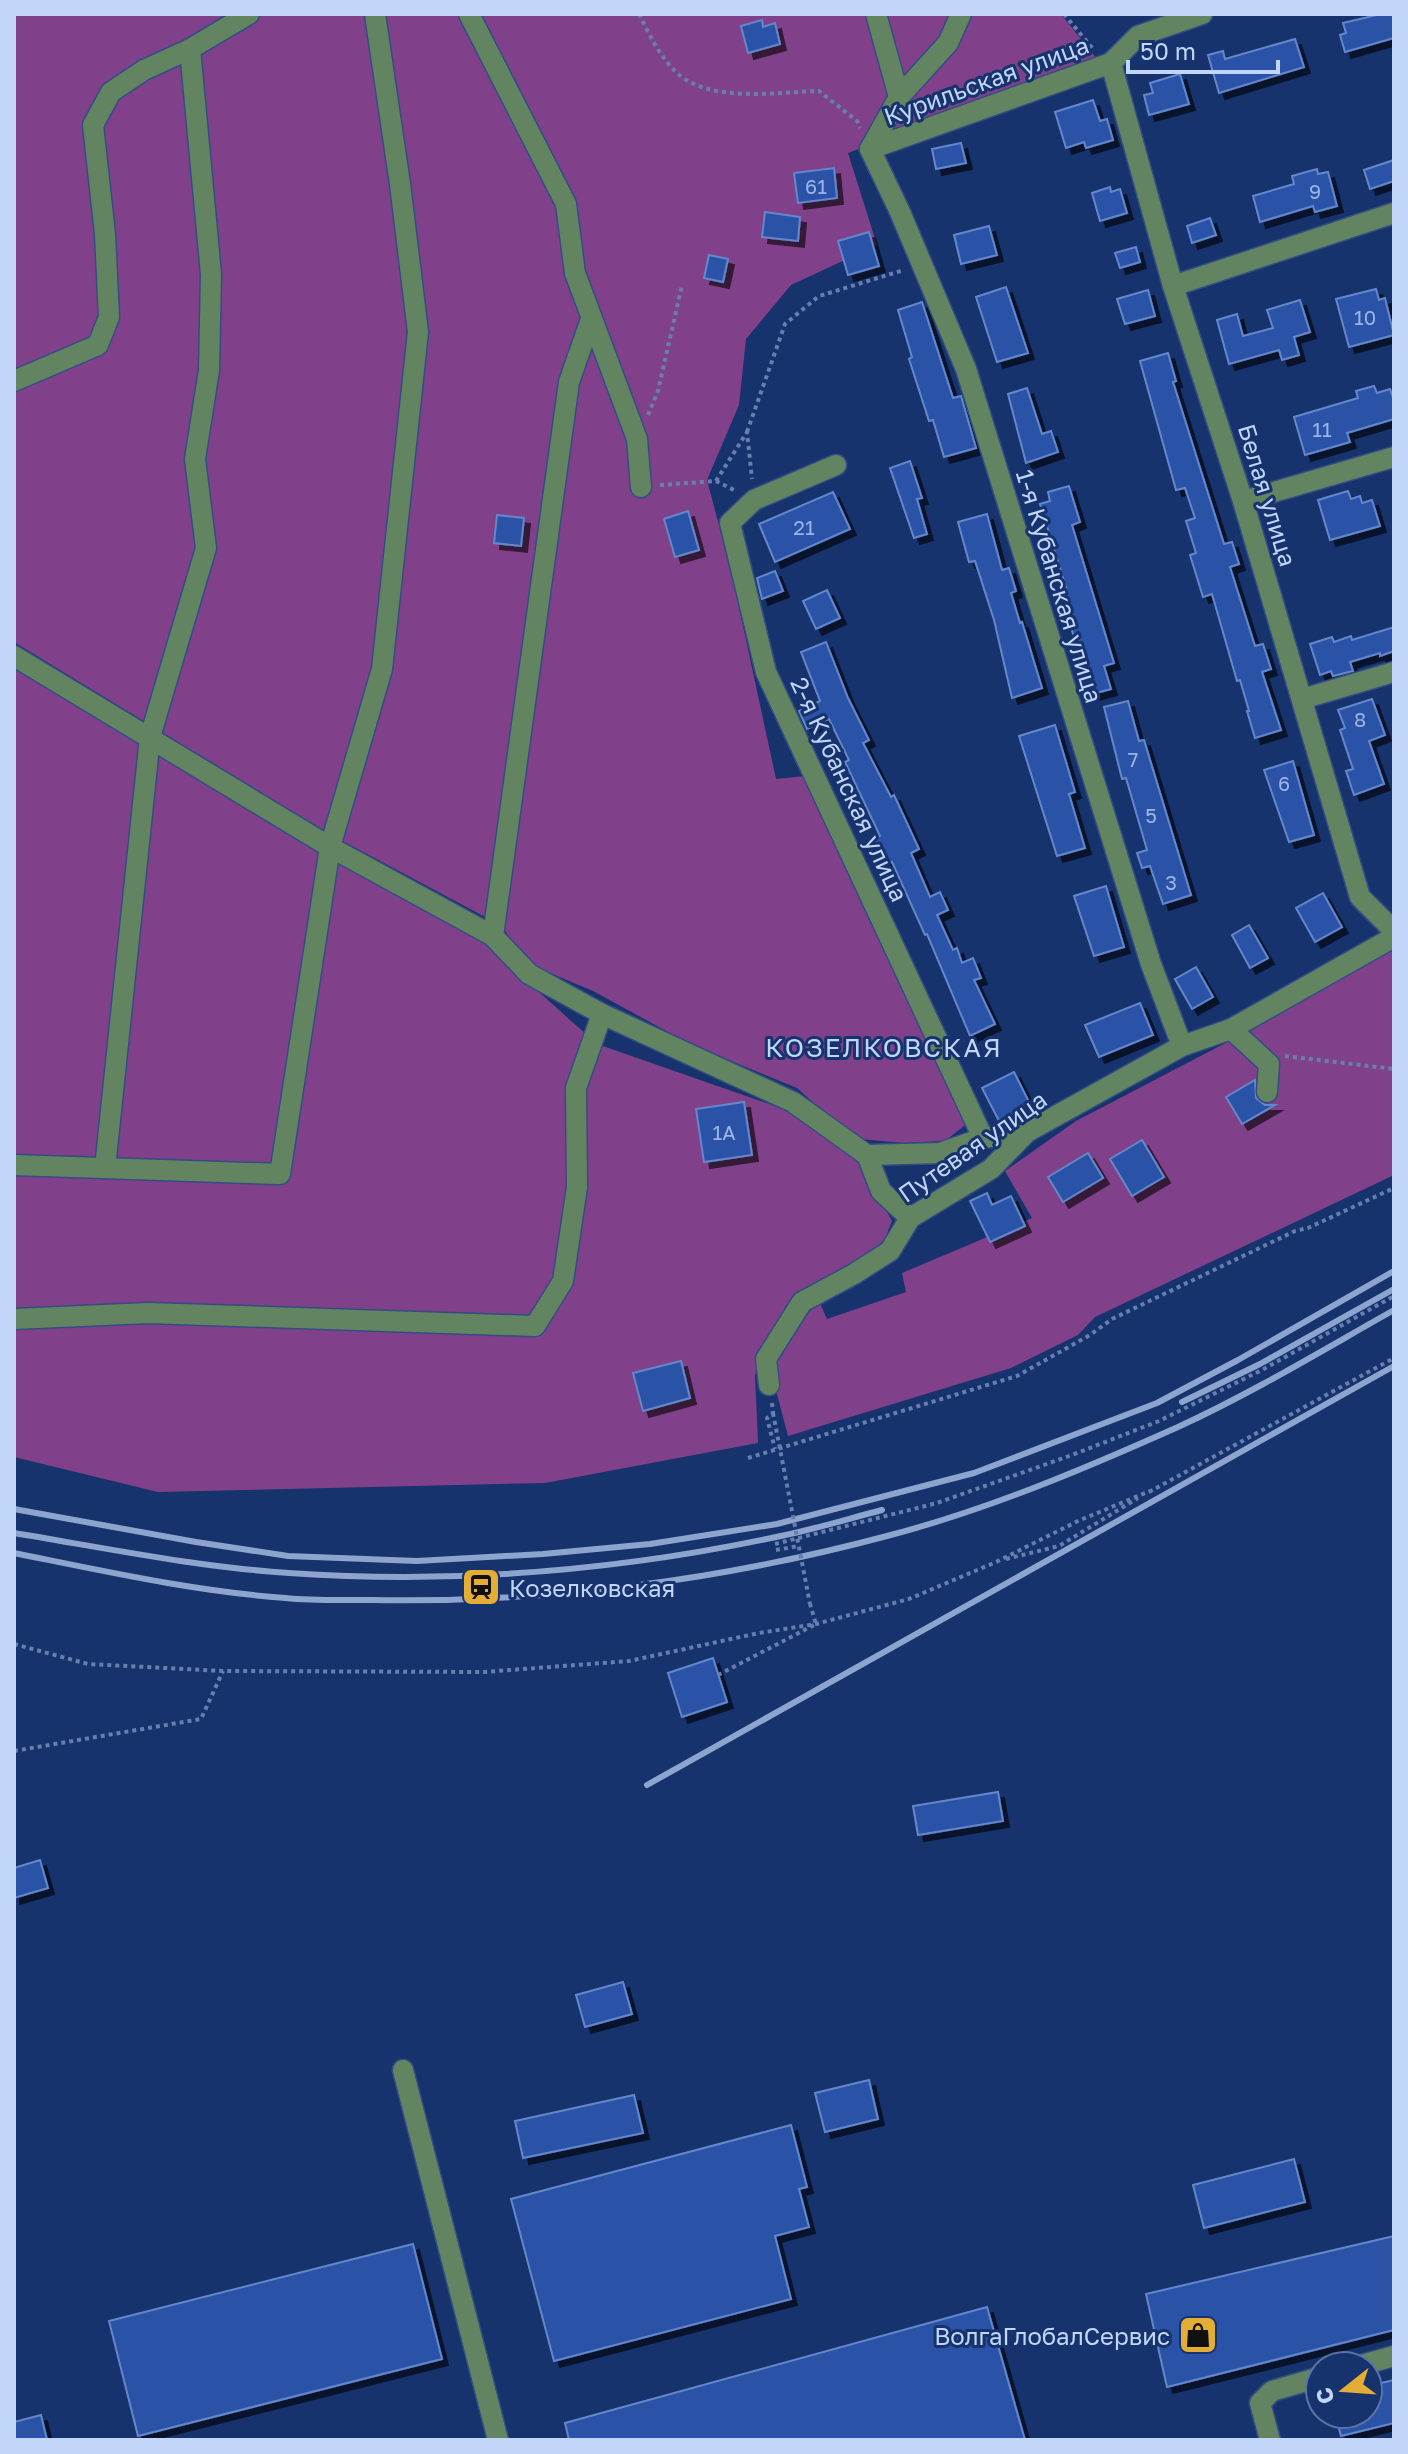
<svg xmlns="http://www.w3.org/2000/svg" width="1408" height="2454" viewBox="0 0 1408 2454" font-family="'Golos Text',sans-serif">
<defs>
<filter id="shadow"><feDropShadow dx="6" dy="6" stdDeviation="0" flood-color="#0009"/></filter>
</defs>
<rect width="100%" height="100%" fill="#16336e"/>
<g fill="#81418a">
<path d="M14,14h1047l36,45 -249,94 29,92 -86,40 -45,54 -7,66 -32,75 25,95 44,204 29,-3 164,346 -24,19 -42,2 -43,-4 -35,-26 -28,-25 -105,-43 -99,-54 -67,-28 -24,-37 -178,-95 -310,-189z"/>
<path d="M14,667l469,275 114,102 195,68 67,49 33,60 -10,25 -96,59 -31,70 3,68 -213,40 -387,9 -144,-35z"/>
<path d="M1394,947v228l-299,142 -17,18 -67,33 -223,68 -16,-61 14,-37 33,-37 8,18 79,-27 -4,-19 130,-55 -27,-47 71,-50 163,-85z"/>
</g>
<g fill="#2953a8" stroke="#6487ca" stroke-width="2" filter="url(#shadow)">
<path d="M1381,14h13v24l-49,14 -5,-17 6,-2 -3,-10z"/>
<path d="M762,20l1,7 12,-4 5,21 -32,9 -7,-27z"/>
<path d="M1295,39l9,28 -85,26 -11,-38 15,-4 2,8z"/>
<path d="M1180,74l9,30 -40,11 -5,-20 9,-2 -3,-10z"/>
<path d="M1093,100l7,21 7,-2 6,21 -27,8 -2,-6 -18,6 -11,-36z"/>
<path d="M961,143l5,20 -30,6 -4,-20z"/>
<path d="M1394,160v21l-24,8 -6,-19z"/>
<path d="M834,168l3,30 -39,5 -4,-30z"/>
<path d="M1317,169l1,5 10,-2 9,34 -22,6 -2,-6 -53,16 -7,-26 41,-12 -2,-8z"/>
<path d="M1110,187l1,5 9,-3 7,24 -27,8 -8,-28z"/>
<path d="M765,212l35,5 -2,24 -36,-4z"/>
<path d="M1210,218l6,17 -24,8 -5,-17z"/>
<path d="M989,226l8,29 -36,9 -7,-29z"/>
<path d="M869,232l10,34 -31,9 -10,-34z"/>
<path d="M1136,247l4,15 -20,6 -5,-15z"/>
<path d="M709,255l19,4 -5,23 -19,-4z"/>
<path d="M1006,287l22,66 -31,9 -21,-65z"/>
<path d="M1376,289l3,11 6,-2 9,37 -45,12 -13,-48z"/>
<path d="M1148,290l7,26 -30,8 -8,-25z"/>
<path d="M1300,300l10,32 -16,5 5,18 -17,5 -3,-10 -50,14 -12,-44 20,-6 6,22 30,-8 -6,-18z"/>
<path d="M922,302l31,96 8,-2 15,52 -32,9 -11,-37 -4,1 -20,-62 3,-2 -14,-47z"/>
<path d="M1168,353l8,28 -3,1 51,162 8,-2 7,22 -9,3 25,79 8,-2 8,25 -9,3 19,58 -26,8 -8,-27h2l-9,-31 -3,1 -25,-87 -9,3 -13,-42 6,-2 -10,-32 9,-3 -10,-30 -9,2 -36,-129z"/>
<path d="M1374,386l3,7 13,-4 4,12v18l-47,14 3,9 -45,13 -11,-38 64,-19 -2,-7z"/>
<path d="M1027,388l15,46 9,-3 7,21 -32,11 -18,-69z"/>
<path d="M910,461l12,37 -5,1 10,35 -13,4 -24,-70z"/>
<path d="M1069,486l11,36 -8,3 42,138 -10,3 7,23 -22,6 -8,-25 3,-1 -16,-51 4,-2 -7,-24 2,-1 -27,-87 10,-3 -2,-9z"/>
<path d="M1348,491l3,8 9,-3 2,7 10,-3 8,26 -50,14 -12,-40z"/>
<path d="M833,492l17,37 -75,33 -16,-38z"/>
<path d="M688,511l11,39 -24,7 -11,-38z"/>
<path d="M987,514l15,56 7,-2 7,23 -5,2 9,30 2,-1 20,66 -30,10 -18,-78 -19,-59 -6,1 -11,-40z"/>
<path d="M497,515l27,3 -3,28 -27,-3z"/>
<path d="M775,571l8,20 -21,8 -5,-21z"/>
<path d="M827,590l13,28 -24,11 -13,-28z"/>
<path d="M1394,627v24l-14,5v-3l-30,9 3,9 -20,5 -2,-5 -11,4 -10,-31 22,-7 2,5 17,-6 1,4z"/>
<path d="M826,642l22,56 21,42 -6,3 28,54 3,-2 25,54 -8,4 19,44 10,-5 8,18 -11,5 16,35 4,-2 5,15 11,-5 8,20 -7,2 21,44 -25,12 -43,-102 -2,1 -33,-73 -6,2 -11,-26 5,-2 -35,-74 4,-2 -20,-41 -22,10 -8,-18 21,-10 -19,-49z"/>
<path d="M1372,699l13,36 -16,6 15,43 -30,11 -8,-24 7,-2 -13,-39 5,-2 -7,-18z"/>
<path d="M1128,701l11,40 5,-1 47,155 -28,9 -13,-38 -8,2 -5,-15 10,-3 -21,-72 -4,1 -18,-72z"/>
<path d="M1055,725l20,67 -6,2 16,54 -28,8 -38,-120z"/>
<path d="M1293,761l21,74 -25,7 -25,-72z"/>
<path d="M1106,886l18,61 -30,9 -20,-60z"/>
<path d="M1323,893l19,34 -27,15 -19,-34z"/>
<path d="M1249,925l19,33 -18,10 -18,-33z"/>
<path d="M1196,967l17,30 -21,12 -17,-30z"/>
<path d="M1140,1003l13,32 -54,22 -14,-32z"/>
<path d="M1014,1072l16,32 -31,17 -17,-33z"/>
<path d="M1255,1080l1,18 9,7h10l-33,19 -16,-27z"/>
<path d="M744,1102l8,53 -48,7 -8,-53z"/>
<path d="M1142,1140l22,37 -32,19 -22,-37z"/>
<path d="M1088,1153l15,25 -40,24 -15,-25z"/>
<path d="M987,1193l5,12 19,-9 14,30 -35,16 -20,-41z"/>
<path d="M681,1361l9,37 -47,13 -10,-38z"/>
<path d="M713,1658l14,44 -45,15 -14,-44z"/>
<path d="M998,1792l5,29 -85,14 -5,-29z"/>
<path d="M40,1860l8,28 -34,10v-30z"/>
<path d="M623,1982l9,32 -47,13 -9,-32z"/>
<path d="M869,2080l9,39 -53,13 -10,-39z"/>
<path d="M634,2095l9,38 -120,25 -8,-37z"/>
<path d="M791,2125l16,62 -8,2 10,38 -34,9 16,63 -237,62 -43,-162z"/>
<path d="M1294,2159l11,43 -101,26 -11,-43z"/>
<path d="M1394,2236v94l-227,57 -21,-93z"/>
<path d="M413,2244l29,115 -304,77 -29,-115z"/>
<path d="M987,2307l38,133h-456l-4,-17z"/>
<path d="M1394,2380v43l-53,13 -6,-22h33v-28z"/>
<path d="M41,2415l6,25h-33v-18z"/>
</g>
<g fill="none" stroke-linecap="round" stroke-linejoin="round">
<defs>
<g id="minor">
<path d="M469,14l97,190 9,69 62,166 4,48"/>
<path d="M876,14l23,83"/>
<path d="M1111,63l62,223 70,215 117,396 34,34"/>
<path d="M870,149l30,63 66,157 185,595 31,82"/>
<path d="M870,149l241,-86 27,-27 64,-22"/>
<path d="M870,149l29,-52 49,-54 13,-29"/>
<path d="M1173,286l221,-73"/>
<path d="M14,381l84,-36 11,-28 -4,-83 -12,-109 18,-33 33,-22 46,-21 59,-35"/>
<path d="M836,465l-82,35 -24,23 36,149 217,466 44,-6"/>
<path d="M1243,501l151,-44"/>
<path d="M14,656l316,191 163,89 36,38 73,40 191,88 74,53 14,36 29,27"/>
<path d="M1302,699l92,-27"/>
<path d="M493,936l76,-554 22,-63"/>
<path d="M1231,1029l38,35 -2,28"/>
<path d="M867,1155l73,-2 43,-15"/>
<path d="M14,1165l266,9 50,-327 52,-178 36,-337 -18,-148 -25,-170"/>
<path d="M105,1168l45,-431 56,-189 -11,-89 14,-89 2,-96 -21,-225"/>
<path d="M14,1319l134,-6 387,13 28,-45 14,-94 -1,-99 26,-74"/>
<path d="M769,1385l-3,-26 36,-57 52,-28 36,-23 20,-33 81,-49 36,-37 155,-86 49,-17 163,-92"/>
<path d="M403,2070l95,370"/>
<path d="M1358,2366l36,-10"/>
<path d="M1270,2440l-10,-37 12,-12 48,-14"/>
</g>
</defs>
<use href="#minor" stroke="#324d84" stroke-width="23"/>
<g stroke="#667faf" stroke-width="4" stroke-dasharray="4 4" stroke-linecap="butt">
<path d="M639,14c10,20 20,41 36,57 32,33 103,21 144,20l38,30 3,7"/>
<path d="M1064,14l29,35"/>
<path d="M648,415l10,-24 24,-106"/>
<path d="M747,432l38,-108 34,-28 85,-26"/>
<path d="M716,481l31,-49 5,47"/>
<path d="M660,485l56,-4 20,10"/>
<path d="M1285,1056l109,13"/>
<path d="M772,1403l1,10 -6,5 8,31"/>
<path d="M748,1458l269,-82 73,-41 22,-16 183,-88 13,-3 86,-40"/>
<path d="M1149,1492l245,-134"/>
<path d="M775,1544l162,-41 135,-48 87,-34 103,-51 132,-74"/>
<path d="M776,1550l23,-4"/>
<path d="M1006,1559l53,-13 79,-48"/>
<path d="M14,1644l74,20 135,7 261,1 145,-11 130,-28 57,-9 93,-25 87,-37 82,-41 72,-30"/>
<path d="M718,1675l98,-51 -6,-20"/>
<path d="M14,1751l187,-32 22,-48"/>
</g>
<use href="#minor" stroke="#638460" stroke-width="20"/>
<g stroke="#8da4cf" stroke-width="6">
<path d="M1182,1402l78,-38 134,-75"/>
<path d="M14,1509l182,33 92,14 129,5 126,-7 107,-10 127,-20 197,-51 183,-70 81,-43 156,-89"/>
<path d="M14,1533c91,15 183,34 275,40 163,11 328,-2 487,-36 36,-7 71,-18 106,-27"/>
<path d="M14,1553c90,18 179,38 271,45 29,3 58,2 87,2 174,3 346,-19 515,-64 100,-26 197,-67 291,-109 74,-34 145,-77 216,-117"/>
<path d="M647,1785l747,-419"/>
</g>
<path stroke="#667faf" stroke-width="4" stroke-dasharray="4 4" stroke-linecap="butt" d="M773,1413l37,191"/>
</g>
<defs>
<symbol id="station-square" viewBox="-11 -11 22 22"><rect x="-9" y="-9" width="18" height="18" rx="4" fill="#e4ad35" stroke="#16336e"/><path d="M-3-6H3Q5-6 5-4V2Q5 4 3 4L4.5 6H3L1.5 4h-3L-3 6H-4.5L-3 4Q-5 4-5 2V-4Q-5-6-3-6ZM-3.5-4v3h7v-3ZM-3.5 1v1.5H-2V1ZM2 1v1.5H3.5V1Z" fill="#111"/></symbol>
<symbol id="shop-square" viewBox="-11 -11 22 22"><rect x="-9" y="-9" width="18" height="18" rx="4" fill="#e4ad35" stroke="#16336e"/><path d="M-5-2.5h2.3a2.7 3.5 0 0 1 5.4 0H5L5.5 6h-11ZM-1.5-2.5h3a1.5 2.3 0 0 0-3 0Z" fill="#111"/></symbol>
</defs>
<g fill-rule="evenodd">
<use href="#station-square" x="459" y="1565" width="44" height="44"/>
<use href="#shop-square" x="1176" y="2313" width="44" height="44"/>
</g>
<g text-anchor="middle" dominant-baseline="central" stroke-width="6" stroke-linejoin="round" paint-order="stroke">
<g font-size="20" fill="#9cb5e6">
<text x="816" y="186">61</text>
<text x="1315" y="191">9</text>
<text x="1365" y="317">10</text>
<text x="1322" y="429">11</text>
<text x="804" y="527">21</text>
<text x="1360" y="719">8</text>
<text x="1133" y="759">7</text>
<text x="1284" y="783">6</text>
<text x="1151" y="815">5</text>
<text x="1171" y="882">3</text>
<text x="724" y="1132">1А</text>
</g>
<g font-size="24" fill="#c2d6fa" stroke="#16336e">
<text transform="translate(986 80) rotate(-20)">Курильская улица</text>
<text transform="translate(1268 495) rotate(73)">Белая улица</text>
<text transform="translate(1060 586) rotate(73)">1-я Кубанская улица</text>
<text transform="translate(850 789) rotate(65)">2-я Кубанская улица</text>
<text transform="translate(972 1146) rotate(-35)">Путевая улица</text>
</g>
<g font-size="24" fill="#c2d6fa" stroke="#16336e" text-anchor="start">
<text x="509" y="1587">Козелковская</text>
<text x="1170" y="2335" text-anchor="end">ВолгаГлобалСервис</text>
</g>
<g font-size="26" letter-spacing="2" fill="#c2d6fa" stroke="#16336e">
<text x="884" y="1047">КОЗЕЛКОВСКАЯ</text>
</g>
</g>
<rect width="1408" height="2454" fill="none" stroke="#c2d6fa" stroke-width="32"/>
<g transform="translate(1344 2390) rotate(253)"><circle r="38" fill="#16336e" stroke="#5b74a6" stroke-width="2"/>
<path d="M0-6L14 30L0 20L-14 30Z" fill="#e4ad35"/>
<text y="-12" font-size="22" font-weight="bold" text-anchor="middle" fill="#c2d6fa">С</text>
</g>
<path d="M1128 60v12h150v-12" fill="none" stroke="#c2d6fa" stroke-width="4"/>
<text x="1140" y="60" font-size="24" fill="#c2d6fa" stroke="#16336e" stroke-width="6" paint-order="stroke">50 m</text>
</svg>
